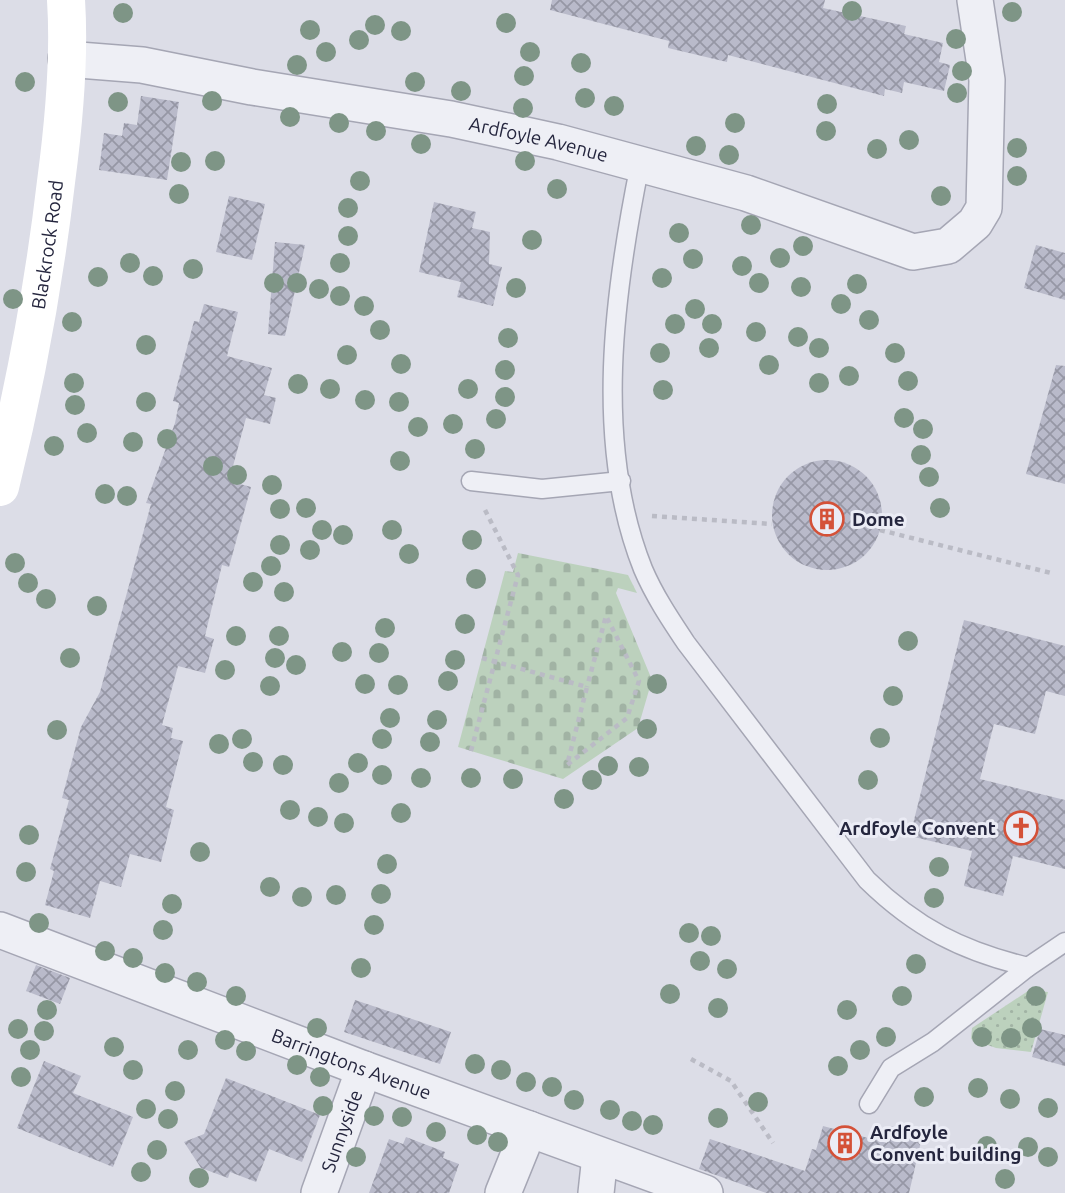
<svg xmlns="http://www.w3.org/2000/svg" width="1065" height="1193" viewBox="0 0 1065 1193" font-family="Ubuntu,sans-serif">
<defs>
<pattern id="grass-dots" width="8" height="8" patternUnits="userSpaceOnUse" patternTransform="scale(1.75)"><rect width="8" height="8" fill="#bcd1bd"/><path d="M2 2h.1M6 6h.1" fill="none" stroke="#a1b3a4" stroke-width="1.8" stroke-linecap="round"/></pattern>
<pattern id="cemetery-stones" width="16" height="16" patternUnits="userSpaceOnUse" patternTransform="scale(1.75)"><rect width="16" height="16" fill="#bcd1bd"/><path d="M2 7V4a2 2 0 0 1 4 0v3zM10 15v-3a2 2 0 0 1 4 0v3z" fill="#a1b3a4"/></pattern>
<pattern id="building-cross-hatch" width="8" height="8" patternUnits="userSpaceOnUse" patternTransform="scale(1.75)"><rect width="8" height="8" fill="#b9baca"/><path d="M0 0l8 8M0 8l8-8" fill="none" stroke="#9697a5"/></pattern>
</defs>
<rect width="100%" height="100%" fill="#dcdde7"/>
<path fill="url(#grass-dots)" d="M1028,991l20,1 -17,60 -35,-4 -25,-9 1,-11z"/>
<path fill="url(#cemetery-stones)" d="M518,553l110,22 9,18 -19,-5 -2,5 36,87 -14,48 -75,51 -105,-32 47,-176 8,1z"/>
<g fill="url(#building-cross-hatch)">
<path d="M552,0h273l-2,8 83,18 -2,8 39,9 -4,19 11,3 -6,26 -40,-9 -2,11 -17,-4 -1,7 -156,-41 -1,7 -59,-14 1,-7 -119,-31z"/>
<path d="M141,96l38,6 -12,78 -68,-10 5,-37 18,3 2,-13 13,2z"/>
<path d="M229,196l36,8 -13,56 -36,-8z"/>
<path d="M434,202l42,10 -4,16 18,4 -1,32 13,3 -9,39 -36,-9 4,-15 -42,-10z"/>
<path d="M275,242l30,3 -20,91 -17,-2z"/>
<path d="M1036,245l29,8v47l-41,-12z"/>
<path d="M204,304l34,8 -11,44 45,12 -8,27 12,3 -6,26 -24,-6 -17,63 22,6 -22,80 -7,-2 -17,71 9,3 -9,34 -27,-7 -16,59 11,3 -2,10 12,3 -17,66 8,3 -13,52 -31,-8 -9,33 -21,-6 -10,37 -45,-13 9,-34 -4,-2 19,-69 -7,-2 19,-71 19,-35 51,-188 -5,-1 29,-80 4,-20 -6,-2 21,-80 5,1z"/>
<path d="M1056,365l9,1v118l-39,-10z"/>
<circle cx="827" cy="515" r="55"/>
<path d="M964,620l101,26v50l-19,-5 -11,43 -41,-10 -14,55 85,21v69l-52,-13 -10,40 -39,-10 8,-35 -62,-15z"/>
<path d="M36,965l34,13 -10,26 -34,-13z"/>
<path d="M355,1000l96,32 -11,32 -96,-32z"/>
<path d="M1040,1029l25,6v31l-33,-9z"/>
<path d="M44,1061l37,15 -8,17 60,24 -20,50 -96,-39z"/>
<path d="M226,1078l94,37 -18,47 -33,-13 -13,33 -26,-10 -2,6 -27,-10 -17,-26 20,-8z"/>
<path d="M823,1126l64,17 4,-17 32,7 -14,60h-143l-67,-24 11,-30 95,32 7,-22 4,1z"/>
<path d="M406,1137l39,15 -2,6 16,6 -10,29h-80l20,-54 14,5z"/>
</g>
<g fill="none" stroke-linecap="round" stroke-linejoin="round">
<defs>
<g id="lane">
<path d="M640,164c-26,128 -47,280 3,405 11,26 27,50 43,74l181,237c49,48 95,71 161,87"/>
<path d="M471,481l71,8 79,-8"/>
<path d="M869,1104l22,-36 42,-26 95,-75 37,-25"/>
</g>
<g id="street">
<path id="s1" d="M66,59l76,6 110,22 199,32 107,23 188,51 167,59 35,-6 27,-23 9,-15 3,-128 -12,-80"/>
<path id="s2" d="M0,930l364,139 341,124"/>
<path id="s3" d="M319,1193l45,-124"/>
<path d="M503,1193l26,-64"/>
<path d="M596,1193l4,-37"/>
</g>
</defs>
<use href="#lane" stroke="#a5a6b4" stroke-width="21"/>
<use href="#street" stroke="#a5a6b4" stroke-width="38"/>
<g stroke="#babbc5" stroke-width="4.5" stroke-dasharray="5 5" stroke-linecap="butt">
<path d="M652,516l120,8"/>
<path d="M880,530l171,43"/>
<path d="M482,658l105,29 -20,78 60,-47 12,-37 -33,-65 -19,71"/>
<path d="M471,751l47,-176 -33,-65"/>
<path d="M691,1059l40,22 42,62"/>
</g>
<use href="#lane" stroke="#eeeff5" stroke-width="18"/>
<use href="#street" stroke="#eeeff5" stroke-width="35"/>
<path stroke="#fff" stroke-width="38" id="s4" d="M0,487c25,-101 44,-202 56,-305 8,-60 14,-122 10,-182"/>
</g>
<g fill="#7e9586">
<circle cx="852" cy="11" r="10"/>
<circle cx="1012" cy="12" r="10"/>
<circle cx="123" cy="13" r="10"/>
<circle cx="506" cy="23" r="10"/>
<circle cx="375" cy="25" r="10"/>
<circle cx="310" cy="30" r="10"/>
<circle cx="401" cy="31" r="10"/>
<circle cx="956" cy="39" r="10"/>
<circle cx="359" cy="40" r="10"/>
<circle cx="326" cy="52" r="10"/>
<circle cx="530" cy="52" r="10"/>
<circle cx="581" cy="63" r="10"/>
<circle cx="297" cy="65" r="10"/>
<circle cx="962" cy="71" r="10"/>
<circle cx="524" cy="76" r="10"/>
<circle cx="25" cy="82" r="10"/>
<circle cx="415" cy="82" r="10"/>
<circle cx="461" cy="91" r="10"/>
<circle cx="957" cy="93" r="10"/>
<circle cx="585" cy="98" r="10"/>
<circle cx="212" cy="101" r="10"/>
<circle cx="118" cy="102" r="10"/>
<circle cx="827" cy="104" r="10"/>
<circle cx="614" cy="106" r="10"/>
<circle cx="523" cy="108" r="10"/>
<circle cx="290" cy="117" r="10"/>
<circle cx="339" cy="123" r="10"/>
<circle cx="735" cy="123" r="10"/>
<circle cx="376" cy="131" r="10"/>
<circle cx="826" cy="131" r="10"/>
<circle cx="909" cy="140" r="10"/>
<circle cx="421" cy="144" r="10"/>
<circle cx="696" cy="146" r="10"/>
<circle cx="1017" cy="148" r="10"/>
<circle cx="877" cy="149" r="10"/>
<circle cx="729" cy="155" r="10"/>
<circle cx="215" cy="161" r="10"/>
<circle cx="525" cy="161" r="10"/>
<circle cx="181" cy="162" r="10"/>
<circle cx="1017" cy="176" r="10"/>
<circle cx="360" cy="181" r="10"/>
<circle cx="557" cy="189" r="10"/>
<circle cx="179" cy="194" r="10"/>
<circle cx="941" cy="196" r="10"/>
<circle cx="348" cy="208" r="10"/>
<circle cx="751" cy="225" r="10"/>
<circle cx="679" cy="233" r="10"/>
<circle cx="348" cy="236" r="10"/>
<circle cx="532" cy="240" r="10"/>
<circle cx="803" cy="246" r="10"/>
<circle cx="780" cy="258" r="10"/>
<circle cx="693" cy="259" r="10"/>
<circle cx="130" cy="263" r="10"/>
<circle cx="340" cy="263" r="10"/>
<circle cx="742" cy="266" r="10"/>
<circle cx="193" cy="269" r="10"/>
<circle cx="153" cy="276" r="10"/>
<circle cx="98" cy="277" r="10"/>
<circle cx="662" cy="278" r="10"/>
<circle cx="274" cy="283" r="10"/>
<circle cx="297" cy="283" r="10"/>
<circle cx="759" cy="283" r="10"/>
<circle cx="857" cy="284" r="10"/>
<circle cx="801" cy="287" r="10"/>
<circle cx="516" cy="288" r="10"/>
<circle cx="319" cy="289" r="10"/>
<circle cx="340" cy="296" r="10"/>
<circle cx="13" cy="299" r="10"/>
<circle cx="841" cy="304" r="10"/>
<circle cx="364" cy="306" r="10"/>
<circle cx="695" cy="309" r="10"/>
<circle cx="869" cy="320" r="10"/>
<circle cx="72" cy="322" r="10"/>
<circle cx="675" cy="324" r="10"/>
<circle cx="712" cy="324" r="10"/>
<circle cx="380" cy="330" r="10"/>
<circle cx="756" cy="332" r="10"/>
<circle cx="798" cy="337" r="10"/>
<circle cx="508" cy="338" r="10"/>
<circle cx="146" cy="345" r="10"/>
<circle cx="709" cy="348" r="10"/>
<circle cx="819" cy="348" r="10"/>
<circle cx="660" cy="353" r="10"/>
<circle cx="895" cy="353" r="10"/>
<circle cx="347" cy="355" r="10"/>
<circle cx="401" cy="364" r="10"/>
<circle cx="769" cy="365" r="10"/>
<circle cx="505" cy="370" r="10"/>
<circle cx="849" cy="376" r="10"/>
<circle cx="908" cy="381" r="10"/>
<circle cx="74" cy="383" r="10"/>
<circle cx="819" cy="383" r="10"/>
<circle cx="298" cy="384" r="10"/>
<circle cx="330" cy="389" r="10"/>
<circle cx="468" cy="389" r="10"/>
<circle cx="663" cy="390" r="10"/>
<circle cx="505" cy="397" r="10"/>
<circle cx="365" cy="400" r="10"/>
<circle cx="146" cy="402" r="10"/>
<circle cx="399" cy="402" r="10"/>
<circle cx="75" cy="405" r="10"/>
<circle cx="904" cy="418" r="10"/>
<circle cx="496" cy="419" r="10"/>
<circle cx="453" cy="424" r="10"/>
<circle cx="418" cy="427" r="10"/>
<circle cx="923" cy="429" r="10"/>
<circle cx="87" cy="433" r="10"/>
<circle cx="167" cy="439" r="10"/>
<circle cx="133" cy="442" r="10"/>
<circle cx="54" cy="446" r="10"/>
<circle cx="475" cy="449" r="10"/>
<circle cx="921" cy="455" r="10"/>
<circle cx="400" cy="461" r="10"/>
<circle cx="213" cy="466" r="10"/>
<circle cx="237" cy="475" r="10"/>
<circle cx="929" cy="477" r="10"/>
<circle cx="272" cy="485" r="10"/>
<circle cx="105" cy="494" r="10"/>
<circle cx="127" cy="496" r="10"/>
<circle cx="306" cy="508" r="10"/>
<circle cx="940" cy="508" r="10"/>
<circle cx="280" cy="509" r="10"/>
<circle cx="322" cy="530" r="10"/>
<circle cx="392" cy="530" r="10"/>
<circle cx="343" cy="535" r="10"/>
<circle cx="472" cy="540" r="10"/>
<circle cx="280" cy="545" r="10"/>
<circle cx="310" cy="550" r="10"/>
<circle cx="409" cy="554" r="10"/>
<circle cx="15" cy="563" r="10"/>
<circle cx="271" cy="566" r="10"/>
<circle cx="476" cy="579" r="10"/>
<circle cx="253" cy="582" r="10"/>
<circle cx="28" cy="583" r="10"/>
<circle cx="284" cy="592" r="10"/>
<circle cx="46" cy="599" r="10"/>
<circle cx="97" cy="606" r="10"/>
<circle cx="465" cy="624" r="10"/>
<circle cx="385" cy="628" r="10"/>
<circle cx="236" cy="636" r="10"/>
<circle cx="279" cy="636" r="10"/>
<circle cx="908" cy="641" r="10"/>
<circle cx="342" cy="652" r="10"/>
<circle cx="379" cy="653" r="10"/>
<circle cx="70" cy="658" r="10"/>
<circle cx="275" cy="658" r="10"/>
<circle cx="455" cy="660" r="10"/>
<circle cx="296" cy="665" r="10"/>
<circle cx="225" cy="670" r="10"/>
<circle cx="448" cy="681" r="10"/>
<circle cx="365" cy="684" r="10"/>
<circle cx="657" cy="684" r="10"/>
<circle cx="398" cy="685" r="10"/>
<circle cx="270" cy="686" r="10"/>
<circle cx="893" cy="696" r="10"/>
<circle cx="390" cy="718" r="10"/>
<circle cx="437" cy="720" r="10"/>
<circle cx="647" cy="729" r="10"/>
<circle cx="57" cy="730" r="10"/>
<circle cx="880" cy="738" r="10"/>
<circle cx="242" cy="739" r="10"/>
<circle cx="382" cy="739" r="10"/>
<circle cx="430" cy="742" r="10"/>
<circle cx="219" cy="744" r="10"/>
<circle cx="253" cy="762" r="10"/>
<circle cx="358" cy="763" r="10"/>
<circle cx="283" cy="765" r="10"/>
<circle cx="608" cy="766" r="10"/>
<circle cx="639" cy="767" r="10"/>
<circle cx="382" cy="775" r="10"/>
<circle cx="421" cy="778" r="10"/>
<circle cx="471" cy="778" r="10"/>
<circle cx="513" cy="779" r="10"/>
<circle cx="592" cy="780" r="10"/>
<circle cx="868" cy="780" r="10"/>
<circle cx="339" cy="783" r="10"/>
<circle cx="564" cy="799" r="10"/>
<circle cx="290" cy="810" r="10"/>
<circle cx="401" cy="813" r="10"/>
<circle cx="318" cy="817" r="10"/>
<circle cx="344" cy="823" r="10"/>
<circle cx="29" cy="835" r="10"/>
<circle cx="200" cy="852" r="10"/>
<circle cx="387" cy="864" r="10"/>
<circle cx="939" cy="867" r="10"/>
<circle cx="26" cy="872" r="10"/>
<circle cx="270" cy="887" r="10"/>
<circle cx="381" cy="894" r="10"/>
<circle cx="336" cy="895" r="10"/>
<circle cx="302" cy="897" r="10"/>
<circle cx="934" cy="898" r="10"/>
<circle cx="172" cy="904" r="10"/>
<circle cx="39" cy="923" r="10"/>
<circle cx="374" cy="925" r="10"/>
<circle cx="163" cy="930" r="10"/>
<circle cx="689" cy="933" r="10"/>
<circle cx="711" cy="936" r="10"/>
<circle cx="105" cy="951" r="10"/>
<circle cx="133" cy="958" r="10"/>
<circle cx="700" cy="961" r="10"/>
<circle cx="916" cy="964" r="10"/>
<circle cx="361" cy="968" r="10"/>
<circle cx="727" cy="969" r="10"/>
<circle cx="165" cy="973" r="10"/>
<circle cx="197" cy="982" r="10"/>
<circle cx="670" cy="994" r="10"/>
<circle cx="236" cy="996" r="10"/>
<circle cx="902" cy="996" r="10"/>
<circle cx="1036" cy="996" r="10"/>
<circle cx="718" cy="1008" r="10"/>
<circle cx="47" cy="1010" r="10"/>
<circle cx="847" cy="1010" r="10"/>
<circle cx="317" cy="1028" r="10"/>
<circle cx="1032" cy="1028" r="10"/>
<circle cx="18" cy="1029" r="10"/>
<circle cx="44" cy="1031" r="10"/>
<circle cx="886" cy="1037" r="10"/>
<circle cx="982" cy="1037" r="10"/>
<circle cx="1011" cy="1038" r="10"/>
<circle cx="225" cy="1040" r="10"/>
<circle cx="114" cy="1047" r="10"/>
<circle cx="30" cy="1050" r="10"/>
<circle cx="188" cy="1050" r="10"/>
<circle cx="860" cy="1050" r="10"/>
<circle cx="246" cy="1051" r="10"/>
<circle cx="475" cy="1064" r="10"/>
<circle cx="297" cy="1065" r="10"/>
<circle cx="838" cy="1066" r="10"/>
<circle cx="133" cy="1070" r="10"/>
<circle cx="501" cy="1070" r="10"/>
<circle cx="21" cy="1077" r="10"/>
<circle cx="320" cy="1077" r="10"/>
<circle cx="526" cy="1082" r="10"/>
<circle cx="552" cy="1087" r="10"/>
<circle cx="978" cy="1088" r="10"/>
<circle cx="175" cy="1091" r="10"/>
<circle cx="924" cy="1097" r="10"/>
<circle cx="1010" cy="1099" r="10"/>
<circle cx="574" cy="1100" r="10"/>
<circle cx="758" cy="1102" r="10"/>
<circle cx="323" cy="1106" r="10"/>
<circle cx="1048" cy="1108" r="10"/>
<circle cx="146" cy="1109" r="10"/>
<circle cx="610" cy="1110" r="10"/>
<circle cx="374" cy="1116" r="10"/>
<circle cx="402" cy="1117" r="10"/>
<circle cx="718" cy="1118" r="10"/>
<circle cx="168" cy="1119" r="10"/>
<circle cx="632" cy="1121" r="10"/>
<circle cx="653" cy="1125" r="10"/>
<circle cx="436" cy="1132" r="10"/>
<circle cx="477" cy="1135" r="10"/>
<circle cx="498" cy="1142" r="10"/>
<circle cx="987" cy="1146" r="10"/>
<circle cx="1028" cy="1147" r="10"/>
<circle cx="157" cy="1150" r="10"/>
<circle cx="356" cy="1157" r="10"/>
<circle cx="1048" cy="1157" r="10"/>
<circle cx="141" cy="1172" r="10"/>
<circle cx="199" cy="1178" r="10"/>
<circle cx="1005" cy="1179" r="10"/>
</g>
<defs>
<symbol id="building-ring" viewBox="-11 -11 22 22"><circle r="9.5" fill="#ebecf5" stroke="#d45138" stroke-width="1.5"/><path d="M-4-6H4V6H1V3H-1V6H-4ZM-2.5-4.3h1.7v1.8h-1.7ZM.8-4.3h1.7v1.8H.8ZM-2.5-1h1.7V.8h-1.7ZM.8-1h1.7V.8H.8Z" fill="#d45138"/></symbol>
<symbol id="church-ring" viewBox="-11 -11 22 22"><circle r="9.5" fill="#ebecf5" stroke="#d45138" stroke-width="1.5"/><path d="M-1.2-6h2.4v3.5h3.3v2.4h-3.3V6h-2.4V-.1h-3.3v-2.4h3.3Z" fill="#d45138"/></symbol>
</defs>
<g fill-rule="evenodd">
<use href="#building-ring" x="808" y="500" width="38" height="38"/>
<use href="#church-ring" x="1002" y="809" width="38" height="38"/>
<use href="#building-ring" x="826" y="1124" width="38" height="38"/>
</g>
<g text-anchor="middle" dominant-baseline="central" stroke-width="6" stroke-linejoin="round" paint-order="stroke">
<g font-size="19" fill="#25263e" stroke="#ebecf5">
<text stroke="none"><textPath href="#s1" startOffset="480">Ardfoyle Avenue</textPath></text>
<text stroke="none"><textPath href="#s4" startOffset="247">Blackrock Road</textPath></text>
<text stroke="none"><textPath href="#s2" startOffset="376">Barringtons Avenue</textPath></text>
<text stroke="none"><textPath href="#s3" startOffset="66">Sunnyside</textPath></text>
</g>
<g font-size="19" font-weight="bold" fill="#25263e" stroke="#ebecf5" text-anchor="start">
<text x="852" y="519">Dome</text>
<text x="996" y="828" text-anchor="end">Ardfoyle Convent</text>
<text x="870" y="1132">Ardfoyle<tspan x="870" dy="22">Convent building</tspan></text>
</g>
</g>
</svg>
